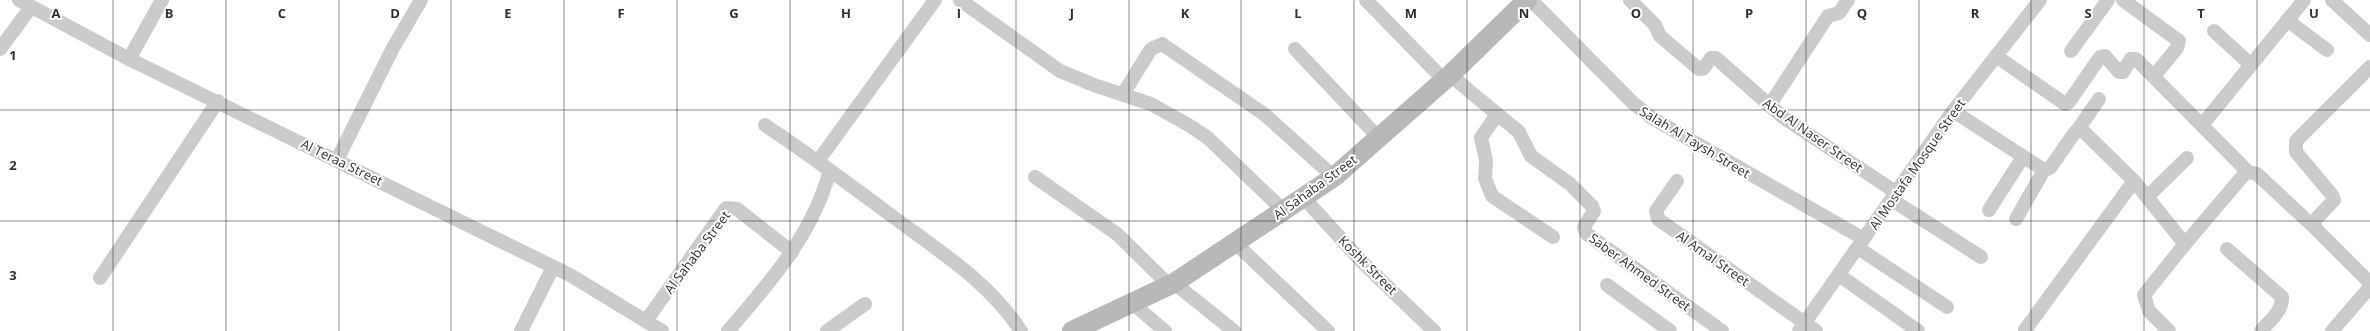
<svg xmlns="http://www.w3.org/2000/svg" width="2370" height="331" viewBox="0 0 2370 331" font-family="'Open Sans',sans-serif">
<rect width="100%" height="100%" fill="#fff"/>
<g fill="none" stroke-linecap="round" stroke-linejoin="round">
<g stroke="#cbcbcb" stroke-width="14">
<path d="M19,0l110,59 441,216 92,56"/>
<path d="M960,0l100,71 34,14 57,19 41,23 16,11 76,73"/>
<path d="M1366,0l78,80"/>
<path d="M1531,0l102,103 19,15 212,121"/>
<path d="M1630,0l25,25 5,11 39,33h4l8,-11h5l68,60 113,75"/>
<path d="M2123,0l56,41 -2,7 -23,28"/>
<path d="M2332,0l38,35"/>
<path d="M2287,20l40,30"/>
<path d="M2214,31l37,34"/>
<path d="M0,49l31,-42"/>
<path d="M1295,49l84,89"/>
<path d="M2071,51l37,-51"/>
<path d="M1996,56l69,48 4,-2 31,-45 5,-1 14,16h4l8,-13h5l111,112 -62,73 -41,51 5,16 20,20"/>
<path d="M129,59l33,-59"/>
<path d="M2370,67l-74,74v11l36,43 2,5 -19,20v8l55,55"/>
<path d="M1450,75l69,57 12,24 39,28 22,22 2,5 -10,16 3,7 135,97"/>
<path d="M1123,94l28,-45 11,-5 102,70 70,63"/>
<path d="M1769,106l59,-90 11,-3 9,-13"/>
<path d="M1953,111l91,59 6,-2 25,-36 7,-2 52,51 51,63"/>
<path d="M1497,114l-16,24 5,22 -1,18 7,18 61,41"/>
<path d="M765,125c46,31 91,64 135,97 45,33 90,62 121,109"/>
<path d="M2202,125l102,-125"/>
<path d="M2077,131l22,-32"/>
<path d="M337,160l56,-112 28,-48"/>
<path d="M818,161l117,-161"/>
<path d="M2248,172l9,2 58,54"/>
<path d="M1035,177l82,57 52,51"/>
<path d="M1677,181l-21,30 2,8 158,112"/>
<path d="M2147,197l40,-39"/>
<path d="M1304,198l60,66 70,67"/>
<path d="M1892,200l89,57"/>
<path d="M1989,210l34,-53"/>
<path d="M2016,219l28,-49"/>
<path d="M1235,243l93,88"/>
<path d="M1858,248l89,59"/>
<path d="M2227,249l55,48c1,14 -13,24 -21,34"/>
<path d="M1839,275l79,56"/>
<path d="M100,278l118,-177"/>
<path d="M1174,283l60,48"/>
<path d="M1607,285l63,46"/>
<path d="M1132,303l33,28"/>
<path d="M646,321l80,-113 11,1 55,43"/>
<path d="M2025,330l109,-149"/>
<path d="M521,331l32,-64"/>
<path d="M728,331c43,-50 85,-97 102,-161"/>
<path d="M827,331l38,-27"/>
<path d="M1799,331l154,-220 87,-111"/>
<path d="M2332,331l38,-44"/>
</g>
<path stroke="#b8b8b8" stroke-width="20" d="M1072,331l102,-48 160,-106 116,-102 77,-75"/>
</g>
<path fill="none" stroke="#2e2e2e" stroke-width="1" stroke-opacity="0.55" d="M113,0v331M226,0v331M339,0v331M451,0v331M564,0v331M677,0v331M790,0v331M903,0v331M1016,0v331M1129,0v331M1241,0v331M1354,0v331M1467,0v331M1580,0v331M1693,0v331M1806,0v331M1919,0v331M2031,0v331M2144,0v331M2257,0v331M0,110h2370M0,221h2370"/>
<g text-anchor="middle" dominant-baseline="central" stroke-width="4" stroke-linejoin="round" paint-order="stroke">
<g font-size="13" fill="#2e2e2e" stroke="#fff">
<text transform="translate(1813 135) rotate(35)">Abd Al Naser Street</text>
<text transform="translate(1695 142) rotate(31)">Salah Al Taysh Street</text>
<text transform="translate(342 162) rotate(26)">Al Teraa Street</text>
<text transform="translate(1917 164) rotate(-55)">Al Mostafa Mosque Street</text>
<text transform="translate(1315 187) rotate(-36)">Al Sahaba Street</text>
<text transform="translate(697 252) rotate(-53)">Al Sahaba Street</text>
<text transform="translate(1713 258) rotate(35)">Al Amal Street</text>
<text transform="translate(1368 265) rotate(45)">Koshk Street</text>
<text transform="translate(1640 272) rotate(36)">Saber Ahmed Street</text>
</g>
</g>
<g font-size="13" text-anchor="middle" font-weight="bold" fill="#2e2e2e" stroke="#fff" stroke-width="4" stroke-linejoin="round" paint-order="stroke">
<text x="56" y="18">A</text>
<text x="169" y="18">B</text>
<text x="282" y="18">C</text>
<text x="395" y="18">D</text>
<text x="508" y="18">E</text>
<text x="621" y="18">F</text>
<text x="734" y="18">G</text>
<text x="846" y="18">H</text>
<text x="959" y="18">I</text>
<text x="1072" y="18">J</text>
<text x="1185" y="18">K</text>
<text x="1298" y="18">L</text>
<text x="1411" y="18">M</text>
<text x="1524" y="18">N</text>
<text x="1636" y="18">O</text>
<text x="1749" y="18">P</text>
<text x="1862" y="18">Q</text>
<text x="1975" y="18">R</text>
<text x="2088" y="18">S</text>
<text x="2201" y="18">T</text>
<text x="2314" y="18">U</text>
<text x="13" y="60">1</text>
<text x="13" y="170">2</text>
<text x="13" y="280">3</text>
</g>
</svg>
